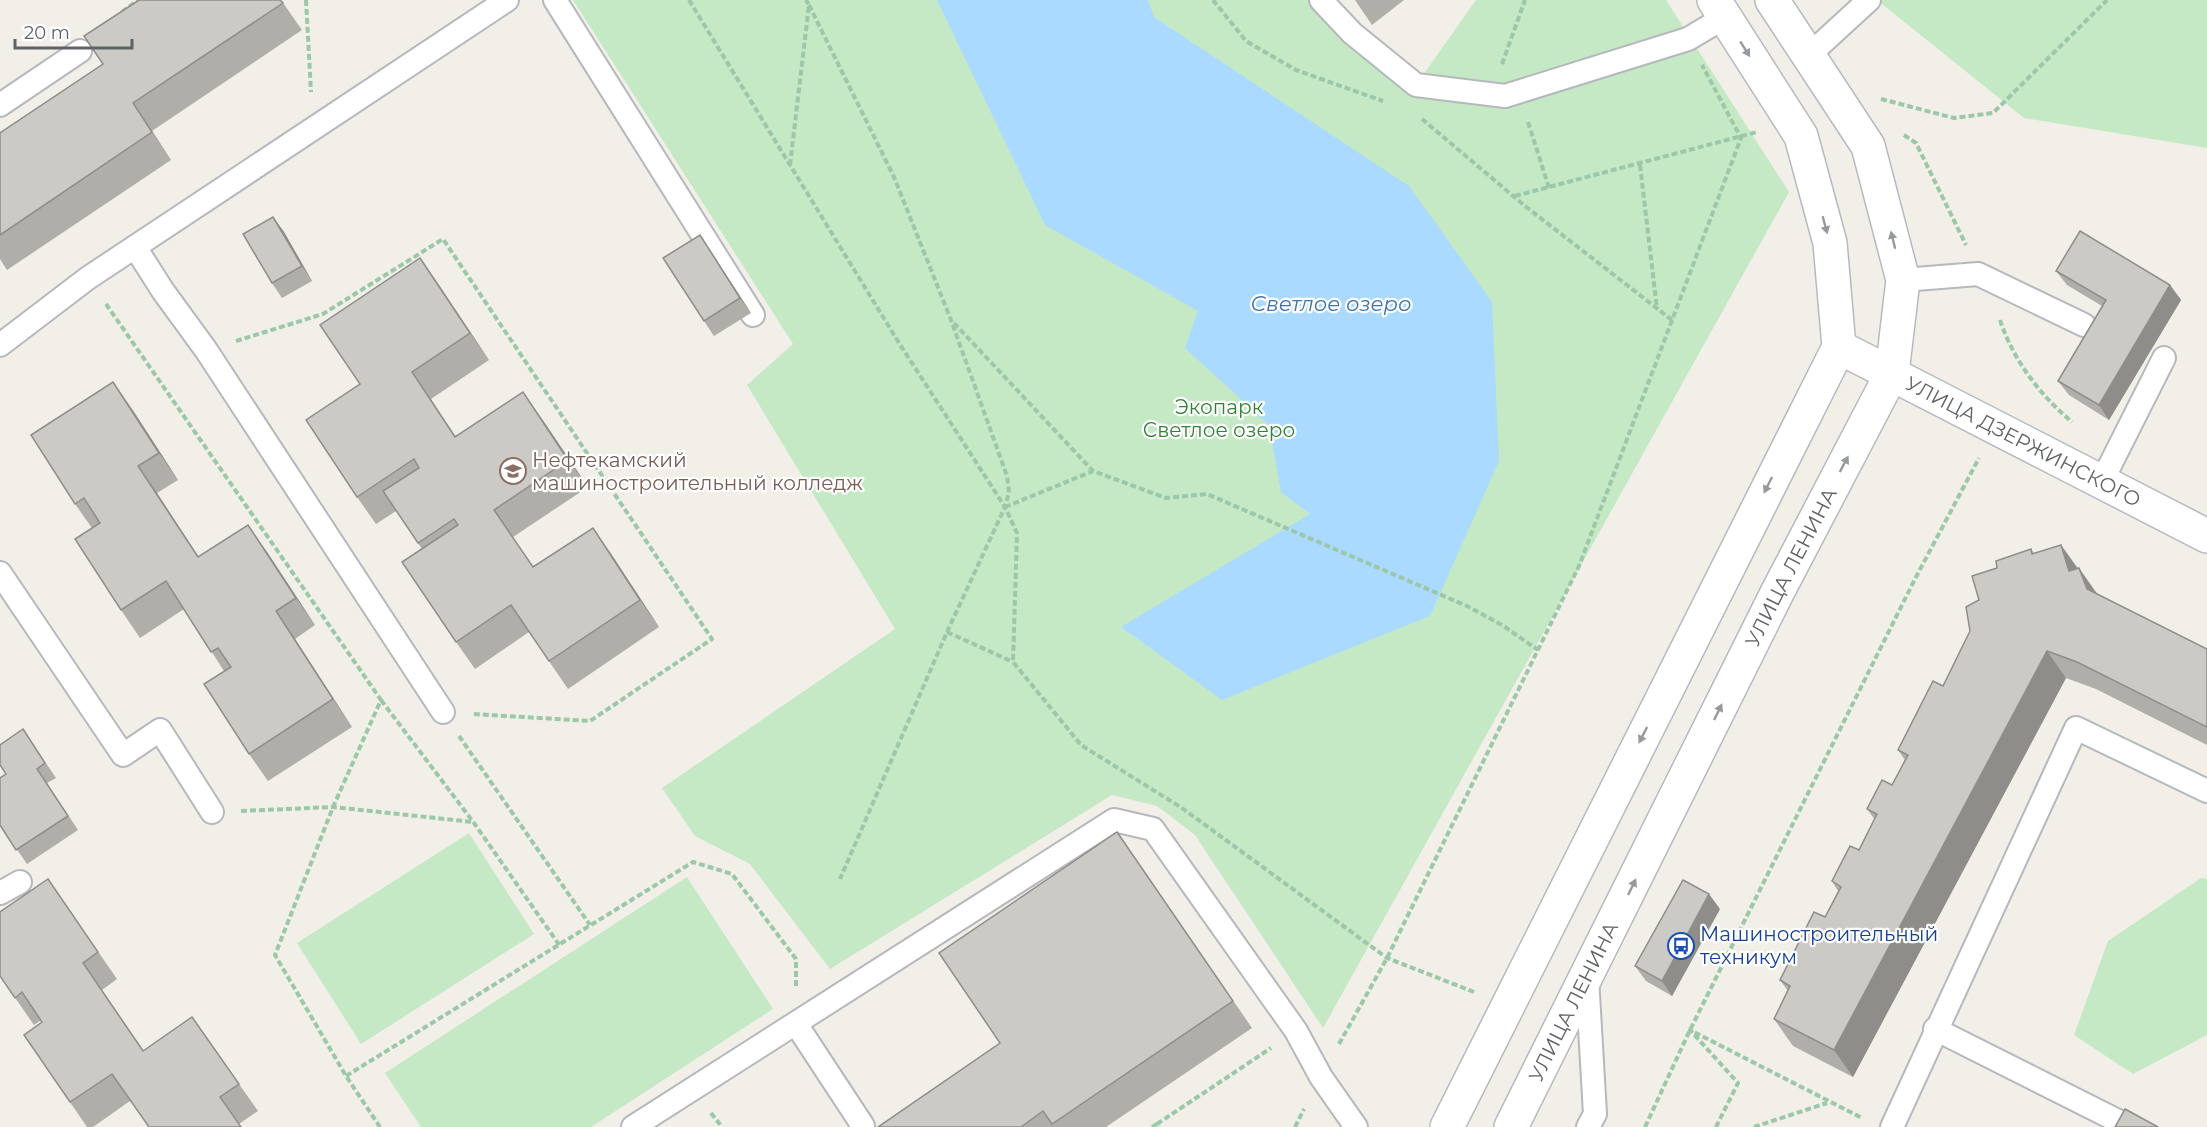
<svg xmlns="http://www.w3.org/2000/svg" width="2207" height="1127" viewBox="0 0 2207 1127" font-family="Montserrat,sans-serif">
<rect width="100%" height="100%" fill="#f1efe8"/>
<g fill="#c5e8c5">
<path d="M573,0h755l88,85 60,-85h190l123,192 -466,836 -128,-193 -38,-29 -45,-11 -282,174 -80,-105 -55,-28 -33,-48 233,-159 -148,-244 46,-41z"/>
<path d="M1877,0h330v148l-183,-30z"/>
<path d="M469,833l65,101 -173,110 -64,-101z"/>
<path d="M687,877l86,132 -182,118h-170l-36,-54z"/>
<path d="M2201,878l6,1v156l-74,39 -59,-39 34,-94z"/>
</g>
<path fill="#aadaff" d="M937,0h211l6,17 255,169 83,116 7,159 -69,155 -208,84 -101,-73 189,-113 -29,-22 -12,-67 -84,-77 13,-37 -153,-86z"/>
<g fill="none" stroke-linecap="round" stroke-linejoin="round">
<defs>
<g id="service">
<path d="M555,0l198,315"/>
<path d="M1321,0l31,33 64,52 89,11 183,-57 37,-22"/>
<path d="M1808,56l61,-56"/>
<path d="M0,105l80,-54"/>
<path d="M135,247l28,44 43,59 237,362"/>
<path d="M1903,280l75,-6 106,51"/>
<path d="M0,345l88,-67 419,-278"/>
<path d="M2101,483l63,-125"/>
<path d="M0,573l123,182 37,-25 52,82"/>
<path d="M0,893l20,-11"/>
<path d="M1587,977l8,137 -7,13"/>
<path d="M796,1024l67,102 -2,1"/>
<path d="M1935,1029l195,98"/>
<path d="M633,1127l481,-307 39,9 143,202 25,46 35,50"/>
<path d="M1892,1127l184,-399 131,63"/>
</g>
<g id="secondary">
<path id="s1" d="M1839,347l368,189"/>
<path d="M1447,1127l392,-780 -9,-104 -29,-107 -87,-136"/>
<path id="s2" d="M1511,1127l266,-534 115,-220 11,-93 -35,-134 -96,-146"/>
</g>
</defs>
<use href="#service" stroke="#b5b8bc" stroke-width="26"/>
<use href="#secondary" stroke="#b6babf" stroke-width="36"/>
<g stroke="#9cc7a9" stroke-width="4" stroke-dasharray="6 3" stroke-linecap="butt">
<path d="M306,0l5,92"/>
<path d="M689,0l210,343 106,164 12,26 -4,129 68,83 101,63 205,150 87,34"/>
<path d="M1213,0l33,41 50,29 87,31"/>
<path d="M809,5l85,172 57,143 56,156 2,16 -4,15 -58,125 -107,247"/>
<path d="M122,12l16,-12"/>
<path d="M1502,64l23,-64"/>
<path d="M1881,99l73,19 39,-5 114,-113"/>
<path d="M1422,119l103,87 147,114"/>
<path d="M1528,122l21,66"/>
<path d="M1904,135l12,8 50,102"/>
<path d="M790,165l19,-160 -3,-5"/>
<path d="M1640,165l17,144"/>
<path d="M1515,196l242,-64"/>
<path d="M106,304l275,396 -48,107 -58,148 71,121 34,51"/>
<path d="M2000,320c13,40 40,75 72,102"/>
<path d="M954,323l139,148"/>
<path d="M236,341l87,-27 120,-75 269,400 -122,82 -117,-7"/>
<path d="M1005,507l88,-36 73,27 41,-4 260,112 35,19 36,25"/>
<path d="M947,632l66,30"/>
<path d="M381,700l93,123 86,123"/>
<path d="M459,736l131,189"/>
<path d="M241,811l92,-4 140,15"/>
<path d="M1339,1044l48,-86 192,-392 162,-428 -39,-73"/>
<path d="M346,1076l347,-214 39,12 64,85v28"/>
<path d="M711,1113l11,14"/>
<path d="M1157,1124l114,-76"/>
<path d="M1152,1127l5,-3 2,3"/>
<path d="M1295,1127l9,-18"/>
<path d="M1645,1127l45,-97 226,-453 63,-119"/>
<path d="M1716,1127l22,-44 -48,-53 172,88"/>
<path d="M1754,1127l73,-24"/>
</g>
<use href="#service" stroke="#fff" stroke-width="22"/>
<use href="#secondary" stroke="#fff" stroke-width="33"/>
</g>
<g fill="#afaea9">
<path d="M281,0l21,30 -150,101 19,29 -164,110 -7,-11v-126z"/>
<path d="M1355,0h49l-32,25z"/>
<path d="M273,217l11,15 28,49 -30,17 -10,-15z"/>
<path d="M700,235l51,78 -37,23 -10,-15z"/>
<path d="M420,258l69,102 -58,39 25,38 86,-18 46,68 -75,50 20,30 60,-39 66,99 -91,62 -39,-57 -54,37 -19,-27 -34,-93 -26,-38 -20,13 -19,-27z"/>
<path d="M2056,271l114,14 11,15 -72,120 -40,-25 -11,-14 44,-75 -35,-21z"/>
<path d="M132,409l46,71 -21,13 41,64 69,-5 48,73 -20,14 57,88 -84,54 -19,-27 -25,-83 -40,-62 -44,29 -19,-28 -29,-82 -17,-24z"/>
<path d="M2061,545l35,48 111,56v96l-111,-56 -30,-11 -213,399 -60,-31 -19,-27 14,-28 -8,-11 45,-63 13,-26 -6,-10 27,-31 16,-30 -8,-11 25,-24 13,-25 -7,-10 45,-64 27,-55 9,-31 18,-32 34,-19 3,4z"/>
<path d="M23,729l33,49 -9,5 31,47 -51,34 -27,-39 6,-51z"/>
<path d="M1136,859l116,169 -146,99h-228l122,-84z"/>
<path d="M48,879l69,100 -15,11 42,61 48,-34 66,94 -19,13 -109,-23 -37,26h-6l-63,-92 18,-13 -1,-2 -7,5 -34,-49z"/>
<path d="M1720,909l-48,87 -26,-15 -11,-15z"/>
</g>
<g fill="#8f8d8a">
<path d="M133,103l19,28 19,29 -19,-28z"/>
<path d="M273,217l11,15 28,49 -10,-15z"/>
<path d="M700,235l10,15 41,63 -11,-15z"/>
<path d="M420,258l19,27 50,75 -19,-27z"/>
<path d="M2170,285l11,15 -72,120 -10,-15z"/>
<path d="M113,382l19,27 46,71 -19,-27z"/>
<path d="M523,392l19,27 46,68 -20,-27z"/>
<path d="M138,466l19,27 60,92 -19,-28z"/>
<path d="M248,525l19,27 48,73 -19,-27z"/>
<path d="M593,528l19,27 47,72 -19,-27z"/>
<path d="M2061,545l19,27 -11,-1z"/>
<path d="M2079,568l19,27 -11,-6z"/>
<path d="M276,611l19,28 57,88 -19,-28z"/>
<path d="M2047,651l19,27 -213,399 -19,-27z"/>
<path d="M1709,894l11,15 -48,87 -10,-15z"/>
</g>
<g fill="#cccac5" stroke="#8f8d8a" stroke-width="1.5">
<path d="M139,0h141l3,3 -150,100 19,29 -152,103v-102l103,-69 -19,-28z"/>
<path d="M273,217l29,49 -30,17 -29,-49z"/>
<path d="M2080,231l90,54 -71,120 -41,-24 48,-81 -50,-29z"/>
<path d="M700,235l40,63 -36,23 -41,-63z"/>
<path d="M420,258l50,75 -58,39 43,65 68,-45 45,68 -74,50 39,57 60,-39 47,72 -91,61 -38,-56 -55,37 -54,-80 56,-37 -4,-6 -36,24 -35,-52 36,-23 -5,-9 -57,38 -51,-77 54,-36 -40,-59z"/>
<path d="M113,382l46,71 -21,13 60,91 50,-32 48,73 -20,13 57,88 -84,55 -45,-70 27,-17 -13,-19 -7,4 -45,-71 -45,29 -46,-71 25,-16 -16,-25 -9,6 -44,-69z"/>
<path d="M2061,545l8,26 10,-3 8,21 120,60v78l-130,-65 -30,-11 -213,399 -60,-31 16,-33 -10,-6 34,-68 11,5 16,-30 -9,-6 18,-35 9,4 18,-36 -10,-5 15,-29 10,5 16,-30 -10,-5 35,-69 10,5 27,-55 -4,-24 13,-7 -7,-24 25,-8 -1,-7 35,-12 1,5z"/>
<path d="M23,729l22,34 -8,6 31,47 -52,34 -16,-25v-47l6,-4 -6,-9v-20z"/>
<path d="M1117,832l116,169 -181,123 -9,-13 -22,16h-143l122,-84 -61,-90z"/>
<path d="M48,879l50,73 -15,11 60,88 49,-34 47,67 -19,13 21,30h-92l-37,-53 -42,28 -46,-67 18,-13 -20,-30 -7,6 -15,-22v-64z"/>
<path d="M1683,880l26,14 -47,87 -27,-15z"/>
<path d="M2125,1109l33,18h-43z"/>
</g>
<defs><path id="oneway-solid" d="M-6-.8H1V-3.2L6.5 0L1 3.2V.8H-6Z" transform="scale(1.5)"/></defs>
<g fill="#979a9d">
<use href="#oneway-solid" transform="translate(1745 49) rotate(58)"/>
<use href="#oneway-solid" transform="translate(1825 225) rotate(75)"/>
<use href="#oneway-solid" transform="translate(1893 240) rotate(-104)"/>
<use href="#oneway-solid" transform="translate(1844 464) rotate(-62)"/>
<use href="#oneway-solid" transform="translate(1768 485) rotate(117)"/>
<use href="#oneway-solid" transform="translate(1718 712) rotate(-64)"/>
<use href="#oneway-solid" transform="translate(1643 735) rotate(117)"/>
<use href="#oneway-solid" transform="translate(1632 887) rotate(-64)"/>
</g>
<defs>
<symbol id="university-ring" viewBox="-11 -11 22 22"><circle r="9.5" fill="#fff" stroke="#8d6e63" stroke-width="1.5"/><path d="M0-5L7-2L0 1L-7-2ZM-4 1L0 2.5L4 1V4Q0 6-4 4Z" fill="#8d6e63"/></symbol>
<symbol id="bus-ring" viewBox="-11 -11 22 22"><circle r="9.5" fill="#fff" stroke="#1a4fb4" stroke-width="1.5"/><path d="M-5-6H5V4H4V6H2V4H-2V6H-4V4H-5ZM-3.5-4V0h7V-4ZM-3.5 1.2v1.5H-2V1.2ZM2 1.2v1.5H3.5V1.2Z" fill="#1a4fb4"/></symbol>
</defs>
<g fill-rule="evenodd">
<use href="#university-ring" x="498" y="456" width="30" height="30"/>
<use href="#bus-ring" x="1666" y="931" width="30" height="30"/>
</g>
<g text-anchor="middle" dominant-baseline="central" stroke-width="4.5" stroke-linejoin="round" paint-order="stroke">
<g font-size="20" fill="#348238" stroke="#fff">
<text x="1219" y="407">Экопарк<tspan x="1219" dy="23">Светлое озеро</tspan></text>
</g>
<g font-size="20" fill="#5f6368" stroke="#fff">
<text stroke="none"><textPath href="#s1" startOffset="207">УЛИЦА ДЗЕРЖИНСКОГО</textPath></text>
<text stroke="none"><textPath href="#s2" startOffset="626">УЛИЦА ЛЕНИНА</textPath></text>
<text stroke="none"><textPath href="#s2" startOffset="140">УЛИЦА ЛЕНИНА</textPath></text>
</g>
<g font-size="20" fill="#785e54" stroke="#fff" text-anchor="start">
<text x="532" y="460">Нефтекамский<tspan x="532" dy="23">машиностроительный колледж</tspan></text>
</g>
<g font-size="20" fill="#164399" stroke="#fff" text-anchor="start">
<text x="1700" y="934">Машиностроительный<tspan x="1700" dy="23">техникум</tspan></text>
</g>
<g font-size="21" font-style="italic" fill="#4174aa" stroke="#fff">
<text x="1331" y="303">Светлое озеро</text>
</g>
</g>
<path d="M15 39v9h117v-9" fill="none" stroke="#5f6368" stroke-width="3"/>
<text x="24" y="39" font-size="18" fill="#5f6368" stroke="#ffffff" stroke-width="4.5" paint-order="stroke">20 m</text>
</svg>
